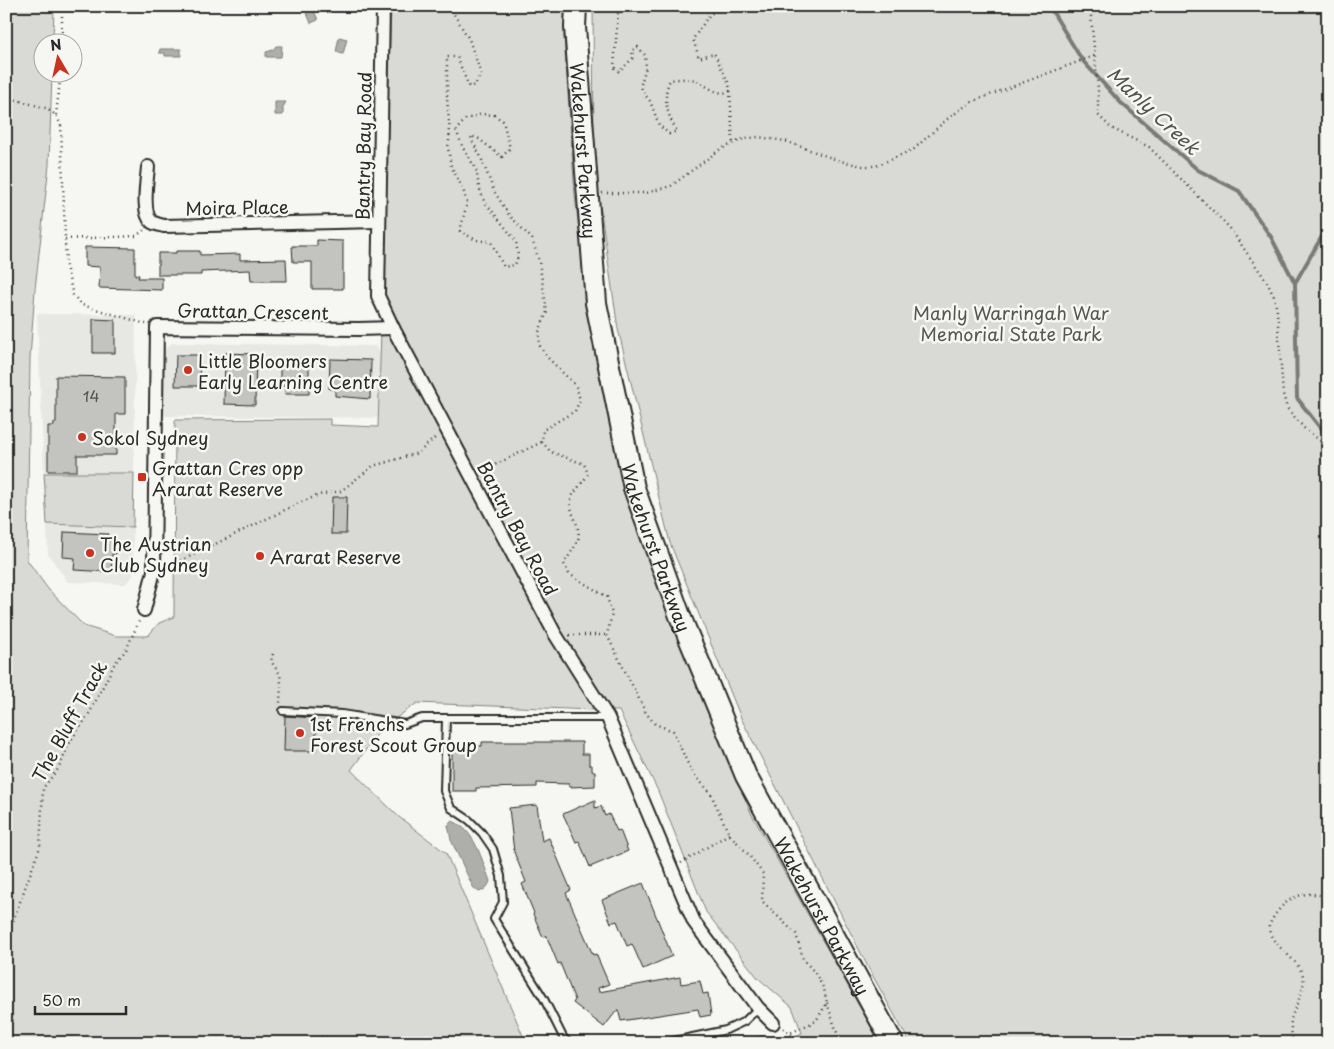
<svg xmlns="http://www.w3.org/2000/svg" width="1334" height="1049" viewBox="0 0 1334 1049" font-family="'Playpen Sans',sans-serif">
<rect width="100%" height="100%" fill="#f6f6f2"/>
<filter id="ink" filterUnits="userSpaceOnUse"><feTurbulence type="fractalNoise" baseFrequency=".02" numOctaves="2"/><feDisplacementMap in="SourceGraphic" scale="10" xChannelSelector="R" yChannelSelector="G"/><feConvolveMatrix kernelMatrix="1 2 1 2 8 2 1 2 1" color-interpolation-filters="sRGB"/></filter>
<g filter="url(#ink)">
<g fill="#e7e7e3">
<path d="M37,314l99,1 -2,158h-90z"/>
<path d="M172,343l204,3 41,72 -255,-2 1,-65z"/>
<path d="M47,524l86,3v49l-8,8 -57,-2 -20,-28z"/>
</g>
<g fill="#d9d9d5" stroke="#828280">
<path d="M6,6h48l-1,36h-11v30l10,1 -3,92 -14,124 -5,69 -3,202 21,29 36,37 32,10h32l11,-13 15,-6 1,-197 155,-1v6l48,2 13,-421h175l-2,30 11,160 14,120 90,321 72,176 129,230h-102l24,-10 -10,-26 -34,-29 -52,-66 -48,-121 -39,-80 -202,-8 -36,26 -30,41 48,47 47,36 80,190h-520z"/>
<path d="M593,6h735v1037h-418l-41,-74 -128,-251 -71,-175 -52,-214 -24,-165z"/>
<path d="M44,473h90l-1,54 -86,-3z"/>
<path d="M763,1036l12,7h-51z"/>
</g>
<g fill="#aeaeab" stroke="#7a7a78">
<path d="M312,6l6,14 -7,3 -6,-14z"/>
<path d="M339,37l8,2 -4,15 -7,-2z"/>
<path d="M276,46h6l-1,11h-15v-5l7,-2z"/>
<path d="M160,49h21v7h-16v-3h-6z"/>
<path d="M275,102h11l-3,5v8h-8z"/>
<path d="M452,821c23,8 30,40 38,60 -2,6 -5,9 -11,11l-6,-5 -22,-47 -3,-15z"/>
</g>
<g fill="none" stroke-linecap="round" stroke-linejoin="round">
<g stroke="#7a7a78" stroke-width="4">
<path d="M1049,6l33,54 38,42 78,68 41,21 32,46 24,46 2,115 31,40"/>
<path d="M1295,283l33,-57"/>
</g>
</g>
<g fill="#c3c3c0" stroke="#2b2b2b">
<path d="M317,240l26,1v48h-31v-27h-19l-1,-16h25z"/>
<path d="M85,247l50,1v27h4l-1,3h24v12l-63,-2 1,-21 -15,-1z"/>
<path d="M176,251h24v4l40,-1v6l46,-1 1,22h-36l-1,-11 -49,2v3h-43v-22h18z"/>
<path d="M93,319l22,1v33h-22z"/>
<path d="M225,353l31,1 -1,51 -31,-1z"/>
<path d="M176,355h24l-1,31h-24z"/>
<path d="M280,359h29v35h-24l1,-8h-6z"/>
<path d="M330,359l41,1 -1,39 -35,-3v-7h-6z"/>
<path d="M56,376l69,1v37h-9v41h-39v16h-29v-45h6v-3h2z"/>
<path d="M332,497h15l-1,37h-15z"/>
<path d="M64,532l44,2 -1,6 5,1v2h4v11h-4l-1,18 -37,-2 1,-12 -12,-1z"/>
<path d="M285,716l31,2v33h-32z"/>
<path d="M482,742h100v12h7v11h3v6h3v15l-26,1v-3l-32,-1v4l-61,1v3h-24v-45h30z"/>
<path d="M595,800v8l6,-2 4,10 4,-2 8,17 3,-1 8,21 -38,16 -11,-26 -3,1 -13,-28z"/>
<path d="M537,805l5,36 7,-3 22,52 -5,3 27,62 3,-1 13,30 -11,4 1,4 81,-15 1,7 19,-3 3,13 5,-1 3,22 -11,2 -2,-8 -77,12 -3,-12 -14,18 -31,-24 2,-3 -15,-37 -2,1 -12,-29 -3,2 -10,-23 1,-1 -12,-29 4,-2 -12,-30 -5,-44z"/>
<path d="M643,883l29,73 -29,13 -11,-25 -5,2 -10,-25 -6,2 -9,-23z"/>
</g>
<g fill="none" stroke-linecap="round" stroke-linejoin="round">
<defs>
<g id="service">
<path d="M283,711l59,3 63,10 17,-6h185"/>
<path d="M446,719l-2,72 7,17 18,12 13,13 11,16 8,27 2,26 -9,17 50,80 19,38 6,6"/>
<path d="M664,1043l62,-13 19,-9 13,-13"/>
</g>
<g id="minor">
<path d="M383,6l-5,290 15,32 162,306 53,84 86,204 64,86 15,15"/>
<path d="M148,167c-1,14 -7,46 4,55 3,2 8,3 12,4l215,-5"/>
<path d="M144,610l10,-39 3,-244 202,2 34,-1"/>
</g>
<g id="primary">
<path id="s1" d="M576,6l-1,21 21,276 38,185 46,128 66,160 147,267"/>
</g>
</defs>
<use href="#service" stroke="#2b2b2b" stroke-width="10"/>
<use href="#minor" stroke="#2b2b2b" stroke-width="16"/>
<use href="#primary" stroke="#2b2b2b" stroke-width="24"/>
<g stroke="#2b2b2b" stroke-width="2.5" stroke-dasharray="1 4" stroke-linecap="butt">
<path d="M62,6v36"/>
<path d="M449,6l20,33 12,35 -6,11 -6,2 -12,-30h-10v41l3,35 -2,15 3,18 12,23 4,14 -7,28 16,9 15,2 13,25 11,-2 3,-9 -2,-15 -32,-40 -5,-14 -3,-18 -13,-21 -7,-18 10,-11 16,-5 12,1 9,6 7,27 -8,9 -23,-18 -8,-3 1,5 8,14 14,36 15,24 23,24 7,22 8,51 -8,20 1,14 6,10 30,30 4,14 -5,11 -32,19 -1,12 9,10 33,12 4,10c-3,6 -15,19 -16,23 -6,14 10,27 6,43 -3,8 -10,16 -14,24l5,10 38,23 5,17 -5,21 39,78 9,11 18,7 14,31 9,15 14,15 19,42 20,21 14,19 -1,27 34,33 7,25 12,14 9,16 3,14 -11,18 -26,12"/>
<path d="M625,6l-7,7 -4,54 5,5 14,-14 -1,-8 6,-3 7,8 1,12 -5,17 1,7 8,10 9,24 10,9 8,-3c-10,-15 -15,-35 -7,-51 8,-1 18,-2 25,0 12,5 22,17 35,11l-1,-7 -15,-31 -15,5 -6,-19 17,-25 17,-8"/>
<path d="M1090,6l8,83v26l13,13 38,19 80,80 38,55 7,15 3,14 6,83 4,14 17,20 24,19"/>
<path d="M730,91l3,53"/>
<path d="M6,97l39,11 11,7 5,10 5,141 7,29 9,10 64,19"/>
<path d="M56,115l5,-43"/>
<path d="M602,193h44l25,-7 48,-36 24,-11 15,-2 27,4 55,20 23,5h13l38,-17 32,-29 25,-18 123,-46"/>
<path d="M65,239l71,-3 8,-6"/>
<path d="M482,471l60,-29"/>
<path d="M166,566l23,-9 110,-54 20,-8 22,-4 32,-25 45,-13 19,-17"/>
<path d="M569,635h38"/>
<path d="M273,654c-5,9 4,13 7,21 2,9 0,20 0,29"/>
<path d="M681,863l48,-29"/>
<path d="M6,934l7,-13 27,-74 3,-59 16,-20 12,-28 17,-24 27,-53 11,-13 14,-31"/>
<path d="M827,1003l11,33 5,7"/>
<path d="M783,1028l7,5 9,10"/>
<path d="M297,1043c15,-7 34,-9 49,0"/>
<path d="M1293,1043c-1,-8 -3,-16 -2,-23 3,-14 15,-29 12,-44 -5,-19 -35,-31 -34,-50 10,-24 33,-40 59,-28"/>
</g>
<use href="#service" stroke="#f6f6f2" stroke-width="6"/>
<use href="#minor" stroke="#f6f6f2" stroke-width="12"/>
<use href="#primary" stroke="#f6f6f2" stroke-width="20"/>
</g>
</g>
<g fill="#c8321e" stroke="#f6f6f2" stroke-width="2">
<circle cx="188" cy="370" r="5"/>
<circle cx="82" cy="437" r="5"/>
<rect x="137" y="472" width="10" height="10" rx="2.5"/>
<circle cx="90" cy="553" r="5"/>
<circle cx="260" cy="556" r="5"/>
<circle cx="300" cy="733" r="5"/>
</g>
<g text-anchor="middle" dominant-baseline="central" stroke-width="5" stroke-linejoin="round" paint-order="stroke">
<g font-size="15" fill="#515150">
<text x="91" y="395">14</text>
</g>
<g font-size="18" fill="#2b2b2b" stroke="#f6f6f2">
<text transform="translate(363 146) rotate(-89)">Bantry Bay Road</text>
<text stroke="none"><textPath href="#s1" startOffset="145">Wakehurst Parkway</textPath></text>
<text transform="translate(237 207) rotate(-1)">Moira Place</text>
<text transform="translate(253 311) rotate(1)">Grattan Crescent</text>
<text transform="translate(518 528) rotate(62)">Bantry Bay Road</text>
<text stroke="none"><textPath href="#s1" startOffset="550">Wakehurst Parkway</textPath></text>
<text transform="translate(69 721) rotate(-61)">The Bluff Track</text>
<text stroke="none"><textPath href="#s1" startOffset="955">Wakehurst Parkway</textPath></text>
</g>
<g font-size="18" fill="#565656" stroke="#f6f6f2">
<text x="1011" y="312">Manly Warringah War<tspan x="1011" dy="21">Memorial State Park</tspan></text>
</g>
<g font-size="18" fill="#2b2b2b" stroke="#f6f6f2" text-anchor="start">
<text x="198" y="360">Little Bloomers<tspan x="198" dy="21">Early Learning Centre</tspan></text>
<text x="92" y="437">Sokol Sydney</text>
<text x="152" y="467">Grattan Cres opp<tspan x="152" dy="21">Ararat Reserve</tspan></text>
<text x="100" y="543">The Austrian<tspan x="100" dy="21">Club Sydney</tspan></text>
<text x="270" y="556">Ararat Reserve</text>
<text x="310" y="723">1st Frenchs<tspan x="310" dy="21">Forest Scout Group</tspan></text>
</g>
<g font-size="19" font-style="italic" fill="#525251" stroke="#f6f6f2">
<text transform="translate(1154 110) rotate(43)">Manly Creek</text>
</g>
</g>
<rect width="1334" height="1049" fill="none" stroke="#f6f6f2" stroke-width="25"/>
<rect x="12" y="12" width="1309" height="1024" fill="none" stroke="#2b2b2b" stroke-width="2" filter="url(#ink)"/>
<g transform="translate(58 58) rotate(351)"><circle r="24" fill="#f6f6f2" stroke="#a5a5a2"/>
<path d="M0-4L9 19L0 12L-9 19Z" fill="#c8321e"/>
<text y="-8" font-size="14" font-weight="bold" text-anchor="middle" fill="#2b2b2b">N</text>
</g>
<path d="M35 1006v8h91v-8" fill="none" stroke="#2b2b2b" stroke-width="2.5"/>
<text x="42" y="1006" font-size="15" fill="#2b2b2b" stroke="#f6f6f2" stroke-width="4" paint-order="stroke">50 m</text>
</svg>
